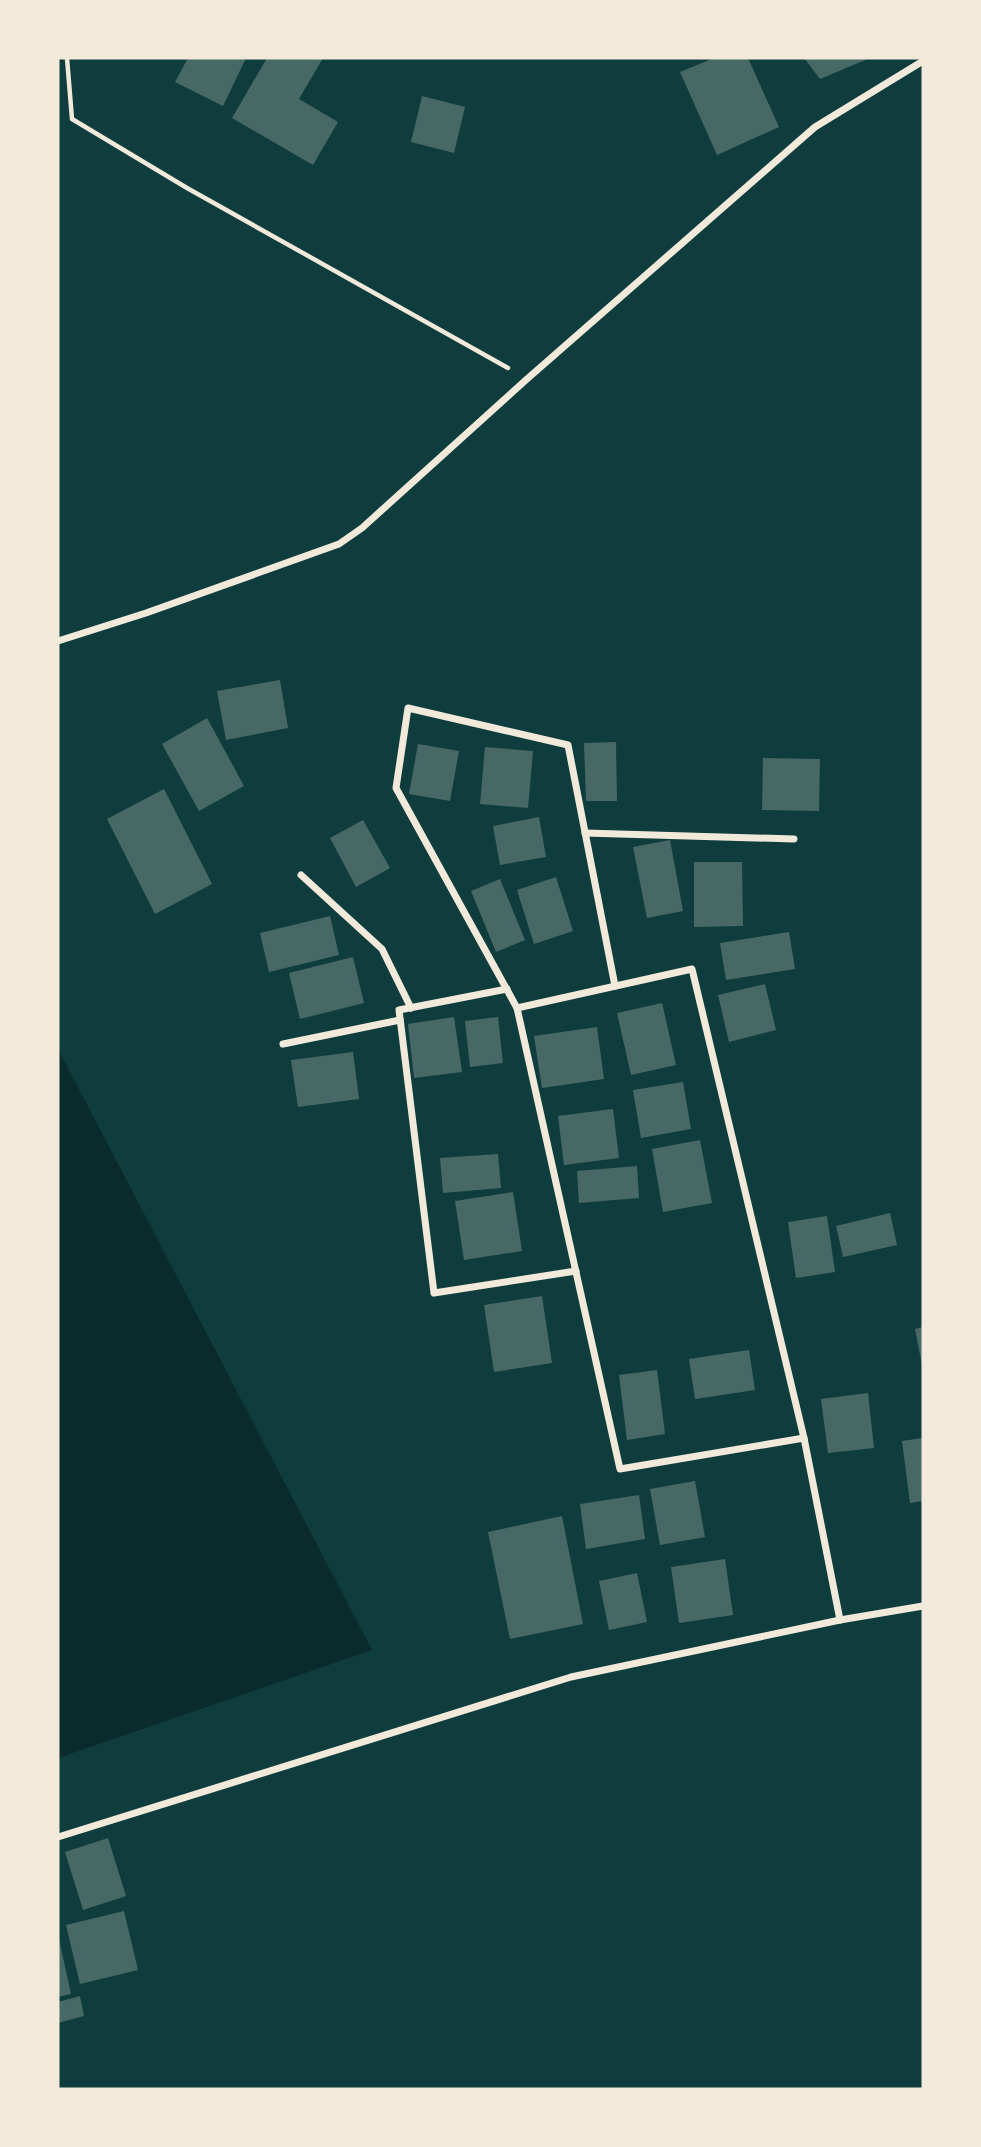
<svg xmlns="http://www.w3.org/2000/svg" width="981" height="2147" viewBox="0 0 981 2147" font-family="'Titillium Web',sans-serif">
<rect width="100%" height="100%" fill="#0f3d3e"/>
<path fill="#0a2a2b" d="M58,1049l314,601 -314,108z"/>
<g fill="#486865">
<path d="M188,58h58l-23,48 -48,-24z"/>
<path d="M267,58h56l-24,41 39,23 -25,43 -81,-47z"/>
<path d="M714,58h34l31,69 -62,28 -37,-83z"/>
<path d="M804,58h66l-50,21z"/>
<path d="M422,96l43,11 -11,46 -43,-11z"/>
<path d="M280,680l8,48 -62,12 -9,-49z"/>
<path d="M207,718l37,68 -45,25 -37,-67z"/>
<path d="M616,742l1,59h-31l-2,-58z"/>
<path d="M418,744l41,7 -9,50 -41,-7z"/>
<path d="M485,747l48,4 -5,57 -48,-4z"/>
<path d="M763,758l57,1 -1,52 -57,-1z"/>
<path d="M164,789l48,95 -57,30 -48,-95z"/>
<path d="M539,817l7,40 -46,8 -7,-39z"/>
<path d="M363,820l27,48 -34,19 -26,-49z"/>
<path d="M670,840l13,71 -36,7 -14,-71z"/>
<path d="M694,862h48l1,64 -49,1z"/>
<path d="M556,877l17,54 -39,13 -17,-54z"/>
<path d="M500,879l25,61 -29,12 -25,-61z"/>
<path d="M330,916l9,39 -70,17 -9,-39z"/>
<path d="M789,932l6,37 -69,11 -6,-37z"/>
<path d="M353,957l11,46 -64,16 -11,-46z"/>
<path d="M765,984l11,46 -47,12 -11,-47z"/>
<path d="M662,1003l14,62 -45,10 -14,-62z"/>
<path d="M454,1017l8,55 -48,6 -6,-54z"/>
<path d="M498,1017l5,46 -33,4 -5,-46z"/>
<path d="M597,1027l7,52 -62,9 -8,-52z"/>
<path d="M353,1052l6,47 -61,8 -7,-47z"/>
<path d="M683,1082l8,47 -50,9 -8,-48z"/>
<path d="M613,1109l6,49 -55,7 -6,-49z"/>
<path d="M700,1140l12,63 -49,9 -11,-63z"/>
<path d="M498,1154l3,34 -58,5 -3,-35z"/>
<path d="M637,1166l2,32 -60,5 -2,-32z"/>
<path d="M513,1192l9,59 -58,9 -9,-59z"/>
<path d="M890,1213l7,32 -54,12 -7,-31z"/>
<path d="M827,1216l8,56 -39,6 -8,-56z"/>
<path d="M542,1296l10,67 -58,9 -10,-67z"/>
<path d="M923,1327v38h-1l-7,-36z"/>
<path d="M749,1350l6,40 -60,9 -6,-40z"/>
<path d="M657,1370l8,64 -38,6 -8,-65z"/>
<path d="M868,1393l6,55 -46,5 -7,-54z"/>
<path d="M923,1438v63l-13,2 -8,-62z"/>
<path d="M695,1481l10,56 -45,8 -10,-56z"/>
<path d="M639,1495l6,44 -59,10 -6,-45z"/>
<path d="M562,1516l21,108 -73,15 -22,-107z"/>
<path d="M725,1559l8,56 -54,8 -8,-56z"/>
<path d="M637,1573l10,49 -38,8 -10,-49z"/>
<path d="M108,1838l18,58 -43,14 -18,-58z"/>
<path d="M124,1911l14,59 -58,14 -14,-59z"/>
<path d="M59,1939l12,55 -13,3v-57z"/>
<path d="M80,1996l4,20 -26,7v-21z"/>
</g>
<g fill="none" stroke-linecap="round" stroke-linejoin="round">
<path stroke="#f1e9da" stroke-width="4.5" d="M67,58l5,61 115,69 321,180"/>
<g stroke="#f1e9da" stroke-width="7">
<path d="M58,641l88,-28 193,-69 23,-16 165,-149 288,-252 108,-66"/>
<path d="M585,833l209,6"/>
<path d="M301,875l81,74 29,59"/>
<path d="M615,986l-47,-241 -160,-37 -12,80 121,220 103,461 184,-31"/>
<path d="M507,989l-108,21 35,283 142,-22"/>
<path d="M517,1008l175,-39 112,469 36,182"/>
<path d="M283,1044l117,-24"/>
<path d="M58,1837l513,-160 269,-57 83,-14"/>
</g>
</g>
<rect width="981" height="2147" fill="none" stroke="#f1e9da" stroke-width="119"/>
</svg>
